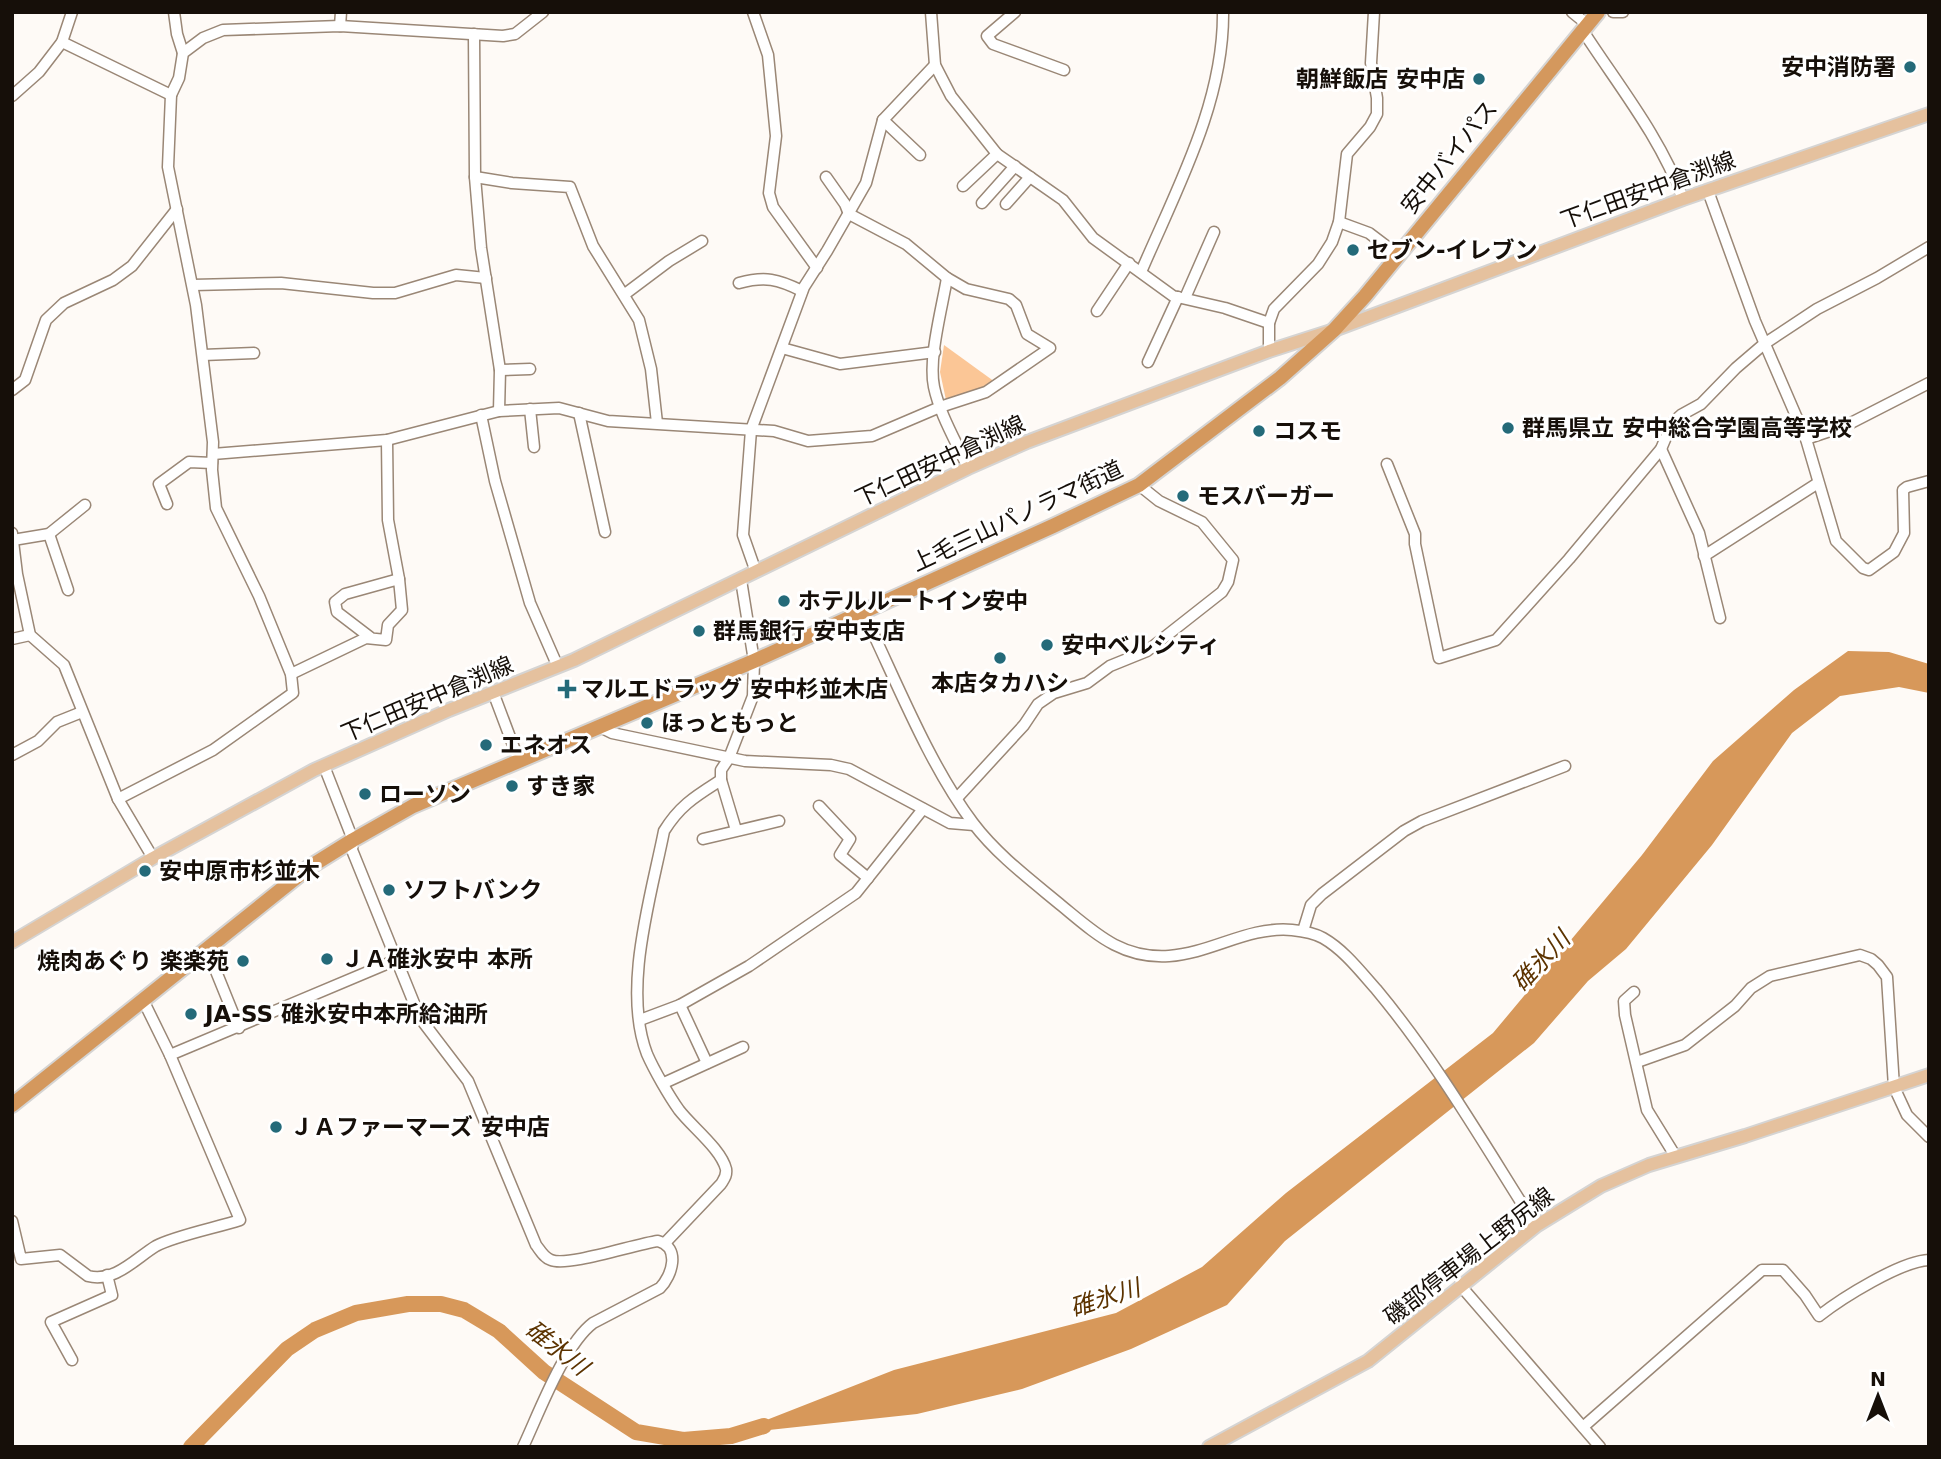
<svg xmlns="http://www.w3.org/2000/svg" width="1941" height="1459" viewBox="0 0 1941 1459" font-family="'DejaVu Sans','Noto Sans JP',sans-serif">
<rect width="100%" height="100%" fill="#fefaf6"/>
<path fill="#fbc696" d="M944,345l51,37 -11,9 -38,9 -6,-28z"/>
<path fill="#d7985a" d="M1848,651l41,1 40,12v29l-30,-6 -59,9 -48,37 -80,112 -86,104 -38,32 -54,62 -249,198 -58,64 -96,44 -109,40 -105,25 -186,20 163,-64 222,-57 86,-46 84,-74 207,-160 149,-178 71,-94 81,-71z"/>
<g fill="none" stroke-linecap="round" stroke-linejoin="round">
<path stroke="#d7985a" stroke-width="16" d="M191,1447l96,-98 28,-19 41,-17 52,-9h33l23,6 35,21 45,41 92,60 47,8 48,-4 33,-10"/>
<defs>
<g id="minor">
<path d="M174,12l3,22 6,19"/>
<path d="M753,12l15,43 8,81 -7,57 4,14 44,61"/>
<path d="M931,12l4,53 16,31 46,58 66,46 30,38 80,58 52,12 44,15"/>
<path d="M1015,12l-28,24 6,8 71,26"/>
<path d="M1572,12l16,13"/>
<path d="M1613,12h10"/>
<path d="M340,26l1,-14"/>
<path d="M1583,31c35,54 78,107 100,168"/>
<path d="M474,34l1,143 6,71 19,122 -1,41"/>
<path d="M62,42l109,53"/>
<path d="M12,96l27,-24 23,-30 10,-30"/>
<path d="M883,120l37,35"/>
<path d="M475,177l37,6 58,4 23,59 46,74 12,49 6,54"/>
<path d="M963,186l34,-32"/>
<path d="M1708,191l47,130 51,118 30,102 27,27 6,2 25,-18 10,-19 -1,-43 4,-3 22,-6"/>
<path d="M982,203l33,-37"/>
<path d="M1006,204l24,-27"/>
<path d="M1339,222l30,11 29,22"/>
<path d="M1141,272c35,-82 83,-169 82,-260"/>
<path d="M947,278c-5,30 -19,81 -13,109 6,28 22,54 34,81"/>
<path d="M739,283c26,-7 39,-4 63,8"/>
<path d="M193,285l88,-2 92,10h22l61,-18 30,3"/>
<path d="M625,294l44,-33 33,-20"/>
<path d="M1185,298l29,-66"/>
<path d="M1097,311l32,-48"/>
<path d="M782,348l58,16 95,-12"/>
<path d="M1269,351v-28l5,-14 44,-45 14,-22 7,-20 8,-68 23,-27 7,-13v-16l-6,-35 3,-51"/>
<path d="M203,355l51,-2"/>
<path d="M1148,362l30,-65"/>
<path d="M500,370l30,-1"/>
<path d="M12,390l13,-10 21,-60 18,-17 49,-23 19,-14 45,-57"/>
<path d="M530,409l4,38"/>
<path d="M579,413l26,119"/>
<path d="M481,415l14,66 35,122 28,64"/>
<path d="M1806,439l39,-13 84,-43"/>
<path d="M387,440l1,80 11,59"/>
<path d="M1661,449l38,84 21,85"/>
<path d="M213,454l174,-14 112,-29 60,-3 49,13 166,10 34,10 64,-5 68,-29 46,-15 64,-44 -23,-14 -11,-29 -7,-6 -43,-10 -19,-11 -41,-34 -57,-30 -4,-10 -19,-27"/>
<path d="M1387,464l28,70v10l24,114 57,-18 73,-81 92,-110 11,-26 9,-8 20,-11 35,-36 28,-24 53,-35 60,-31 52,-31"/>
<path d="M167,504l-8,-20 30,-22 23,1"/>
<path d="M12,533l5,41 13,61 34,30 54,134 35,59"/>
<path d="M49,534l19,56"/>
<path d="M13,540l36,-6 36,-29"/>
<path d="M1704,556l114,-73"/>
<path d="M756,572l-13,-37 8,-105 53,-143 23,-36 39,-68 17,-63 52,-55"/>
<path d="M863,612c33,68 65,151 110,211 24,32 59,58 89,83 34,28 60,53 107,50 43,-3 79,-30 123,-26 10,1 22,3 31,8 21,12 37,33 53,51 61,73 109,157 160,237"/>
<path d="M12,639l18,-4"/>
<path d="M291,674l75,-36 20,2 2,-15 14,-15 -3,-31 -54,15 -10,8 2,10 34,26"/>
<path d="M493,692l26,69"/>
<path d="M598,726l14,7 133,28 86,4 18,4 101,54 24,2"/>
<path d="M12,755l26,-14 19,-19 25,-10"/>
<path d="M324,766l29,74 -1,10 68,168 48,63 68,164c4,5 8,13 15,15 17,7 84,-16 107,-19 23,6 14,35 2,47l-67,35c-29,22 -54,90 -70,124"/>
<path d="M721,780l15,50"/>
<path d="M957,798l67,-73 14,-21 16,-11 33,-10 23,-17 37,-15 75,-59 6,-10 5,-22 -31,-38 -43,-21 -20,-16"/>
<path d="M118,799l95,-49 80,-57 -2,-19 -32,-78 -43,-88 -4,-38 1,-28 -17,-137 -28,-138 3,-72 8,-17 4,-25 20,-15 20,-8 117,-4 163,10 12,-2 28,-22"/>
<path d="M819,806l31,33 -10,16 28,23"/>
<path d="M703,839l76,-18"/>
<path d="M1303,931l8,-26 11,-11 82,-63 18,-10 143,-55"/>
<path d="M207,949l32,79"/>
<path d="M1634,992l-10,9 1,14 22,95 29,47"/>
<path d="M680,1005l27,58"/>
<path d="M640,1020l40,-15 69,-39 107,-73 67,-84"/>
<path d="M170,1055l226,-95"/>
<path d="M1637,1062l48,-17 50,-39 16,-18 19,-12 90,-21 11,4 7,6 9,12 7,110 13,28 22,22"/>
<path d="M664,1083l79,-36"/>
<path d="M12,1221l9,38 39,-4 28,21c27,7 48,-18 68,-30 18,-10 63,-19 84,-26l-70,-165 -27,-55"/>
<path d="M665,1243l56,-59c3,-5 6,-8 5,-15 -5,-20 -34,-42 -47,-59 -10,-14 -25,-40 -32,-56 -25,-65 4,-157 17,-223 16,-26 32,-35 57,-51v-10l8,-12 24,-62 1,-35 -13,-81"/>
<path d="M1460,1285l140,162"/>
<path d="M72,1360l-21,-38 61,-27 -5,-20"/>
<path d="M1583,1427l179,-157h21l22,25 14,21c23,-18 82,-55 110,-56"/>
</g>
<g id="major">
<path d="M12,942l141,-84 161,-88 135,-60 125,-50 394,-192 59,-26 242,-91 65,-21 349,-131 246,-85"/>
<path d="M1209,1447l159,-86 168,-135 65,-40 48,-21 96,-29 184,-61"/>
</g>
<path id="highway" d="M12,1105l296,-237 45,-28 60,-34 341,-145 299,-135 86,-41 141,-107 54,-48 31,-34 233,-284"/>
</defs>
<use href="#minor" stroke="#9a8776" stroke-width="13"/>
<use href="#major" stroke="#d5d4d3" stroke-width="16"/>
<use href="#highway" stroke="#d5d4d3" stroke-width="18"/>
<use href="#minor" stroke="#fff" stroke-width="10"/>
<use href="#major" stroke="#e5c19e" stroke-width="12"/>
<use href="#highway" stroke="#d4985d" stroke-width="14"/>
</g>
<g fill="#246a79" stroke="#fff" stroke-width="2.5">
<circle cx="1910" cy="67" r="7"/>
<circle cx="1479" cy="79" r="7"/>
<circle cx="1353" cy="250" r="7"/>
<circle cx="1508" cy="428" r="7"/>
<circle cx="1259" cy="431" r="7"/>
<circle cx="1183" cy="496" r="7"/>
<circle cx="784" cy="601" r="7"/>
<circle cx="699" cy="631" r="7"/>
<circle cx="1047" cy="645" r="7"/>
<circle cx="1000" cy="658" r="7"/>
<path d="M563.5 678.5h7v7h7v7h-7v7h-7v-7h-7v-7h7z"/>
<circle cx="647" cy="723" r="7"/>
<circle cx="486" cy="745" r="7"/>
<circle cx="512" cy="786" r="7"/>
<circle cx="365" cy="794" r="7"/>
<circle cx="145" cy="871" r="7"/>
<circle cx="389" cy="890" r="7"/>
<circle cx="327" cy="959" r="7"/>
<circle cx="243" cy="961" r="7"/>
<circle cx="191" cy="1014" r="7"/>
<circle cx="276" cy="1127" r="7"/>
</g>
<g text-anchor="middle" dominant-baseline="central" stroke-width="6" stroke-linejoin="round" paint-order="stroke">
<g font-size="23" font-weight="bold" fill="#160f09" stroke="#fff" text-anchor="start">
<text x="1896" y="67" text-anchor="end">安中消防署</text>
<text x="1465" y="79" text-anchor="end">朝鮮飯店 安中店</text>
<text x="1367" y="250">セブン-イレブン</text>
<text x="1522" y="428">群馬県立 安中総合学園高等学校</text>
<text x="1273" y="431">コスモ</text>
<text x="1197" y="496">モスバーガー</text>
<text x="798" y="601">ホテルルートイン安中</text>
<text x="713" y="631">群馬銀行 安中支店</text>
<text x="1061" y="645">安中ベルシティ</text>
<text x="1000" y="683" text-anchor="middle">本店タカハシ</text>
<text x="581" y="689">マルエドラッグ 安中杉並木店</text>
<text x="661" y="723">ほっともっと</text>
<text x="500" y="745">エネオス</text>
<text x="526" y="786">すき家</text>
<text x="379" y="794">ローソン</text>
<text x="159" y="871">安中原市杉並木</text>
<text x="403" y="890">ソフトバンク</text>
<text x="341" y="959">ＪＡ碓氷安中 本所</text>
<text x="229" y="961" text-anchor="end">焼肉あぐり 楽楽苑</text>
<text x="205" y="1014">JA-SS 碓氷安中本所給油所</text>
<text x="290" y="1127">ＪＡファーマーズ 安中店</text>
</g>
<g font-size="23" fill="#160f09" stroke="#fff">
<text transform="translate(1449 157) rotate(-51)">安中バイパス</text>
<text transform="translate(1648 190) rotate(-20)">下仁田安中倉渕線</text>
<text transform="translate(940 461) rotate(-25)">下仁田安中倉渕線</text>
<text transform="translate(1017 516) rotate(-25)">上毛三山パノラマ街道</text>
<text transform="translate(427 699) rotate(-23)">下仁田安中倉渕線</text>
<text transform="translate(1469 1256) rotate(-38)">磯部停車場上野尻線</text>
</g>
<g font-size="24" font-style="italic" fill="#5c3300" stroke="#fff">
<text transform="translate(1541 961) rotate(-47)">碓氷川</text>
<text transform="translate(1105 1298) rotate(-18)">碓氷川</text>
<text transform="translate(557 1348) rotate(38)">碓氷川</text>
</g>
</g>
<rect width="1941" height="1459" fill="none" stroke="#160f09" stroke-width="28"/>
<g transform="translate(1878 1396)" stroke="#ffffff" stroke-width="5" paint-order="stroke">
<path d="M0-5L12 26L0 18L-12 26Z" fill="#160f09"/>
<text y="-10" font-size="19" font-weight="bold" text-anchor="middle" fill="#160f09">N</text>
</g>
</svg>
